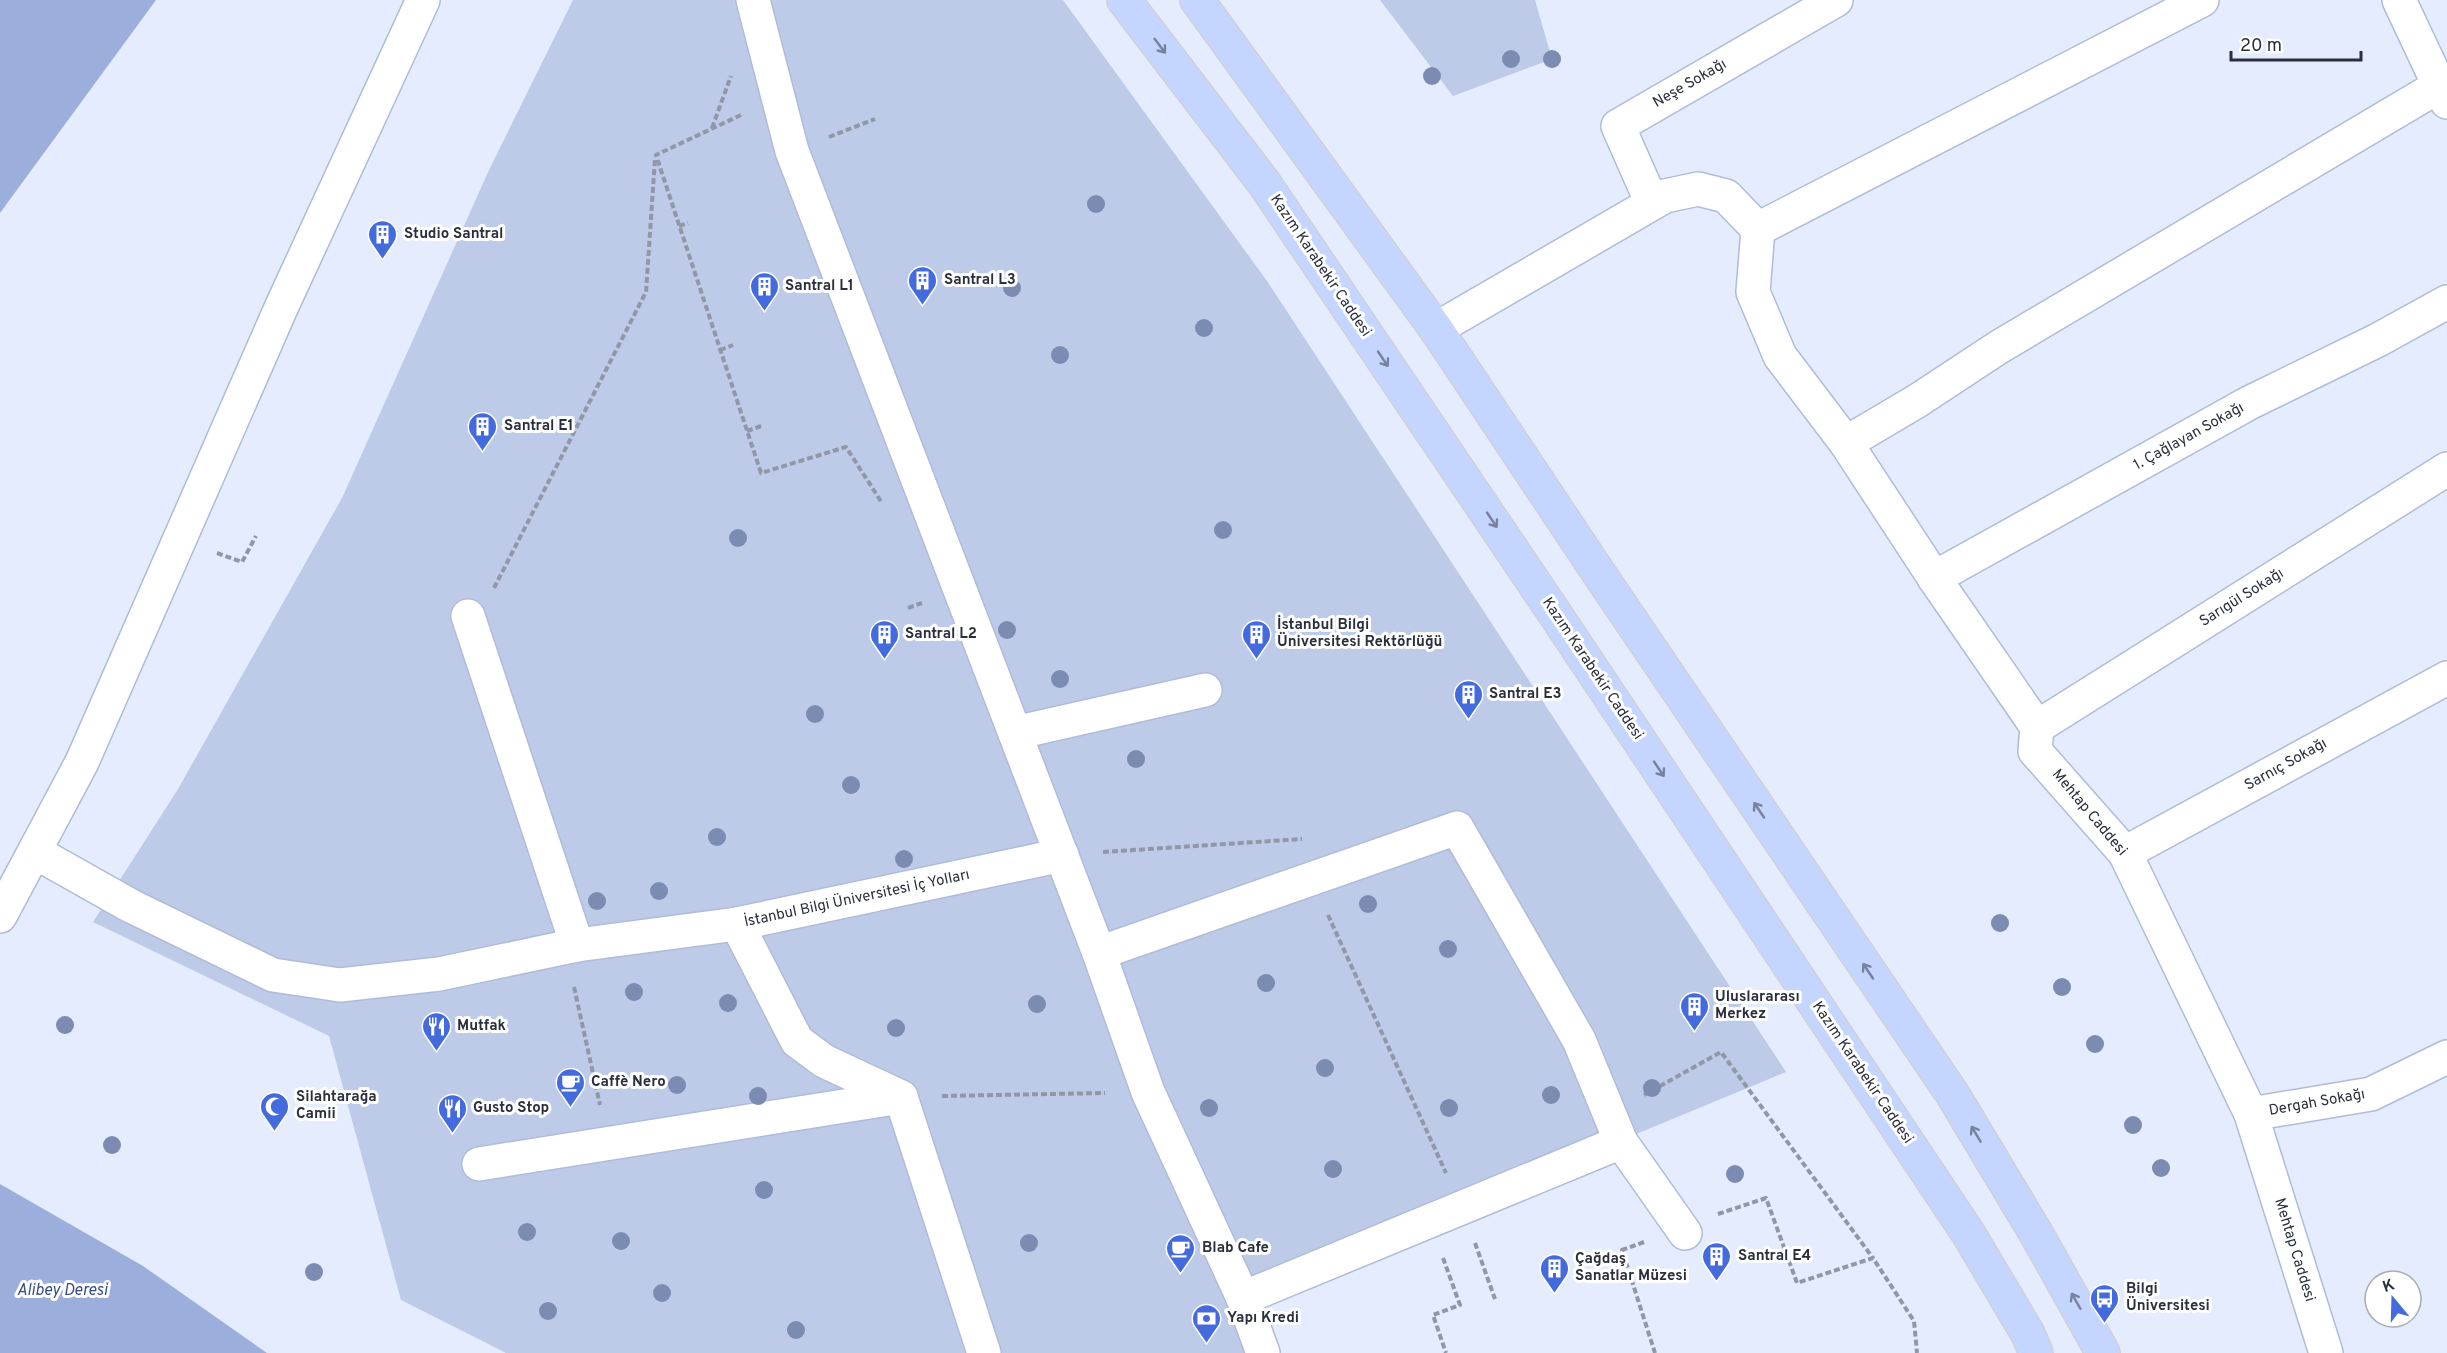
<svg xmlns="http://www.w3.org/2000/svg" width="2447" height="1353" viewBox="0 0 2447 1353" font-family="Overpass,sans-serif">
<rect width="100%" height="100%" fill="#e4ecfe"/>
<g fill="#bdcbe9">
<path d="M573,0h490l204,281 519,791 -543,225 20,56h-757l-105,-53 -72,-264 -236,-114 85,-133 164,-291 147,-328z"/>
<path d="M1380,0h155l17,59 -99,37z"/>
</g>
<g fill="#9cafdc">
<path d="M0,0h156l-156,213z"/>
<path d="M0,1184l143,82 124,87h-267z"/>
</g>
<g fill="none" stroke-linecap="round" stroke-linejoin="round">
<defs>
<g id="minor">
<path d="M753,0l39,151 307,802 49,139 95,206 20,55"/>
<path d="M2399,0l48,102"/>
<path d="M1652,203l-34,-77 218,-126"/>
<path d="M1758,229l-5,63 27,64 66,87 91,139 100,145 -2,24 90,102 126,261 75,239"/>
<path d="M1436,329l229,-133 33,-7 28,7 32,33 444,-229"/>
<path d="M1846,443l71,-42 82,-54 440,-261"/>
<path d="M1934,578l315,-175 129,-63 69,-38"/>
<path d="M468,616l109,329"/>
<path d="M2037,727l410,-258"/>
<path d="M1015,733l190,-43"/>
<path d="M35,852l96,54 142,69 67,10 99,-11 138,-29 160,-21"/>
<path d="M2125,853l322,-175"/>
<path d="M0,916l82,-154 199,-454 142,-308"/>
<path d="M1099,953l358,-125 122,212 42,102 64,91"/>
<path d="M2251,1114l120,-20 76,-37"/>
<path d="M479,1164l422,-67"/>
<path d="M1243,1298l378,-156"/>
<path d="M984,1353l-83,-256 -77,-36 -27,-20 -60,-117 325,-69"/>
</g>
<g id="major">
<path d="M1124,0l140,183 287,425 417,625 60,101 8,19"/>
<path d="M1197,0l239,329 164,246 353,520 84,140 66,118"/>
</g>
</defs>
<use href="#minor" stroke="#afbcd9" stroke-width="36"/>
<use href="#major" stroke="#d0d1d4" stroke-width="36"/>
<g stroke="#9197a7" stroke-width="4" stroke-dasharray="6 3" stroke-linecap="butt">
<path d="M741,115l-85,40 105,318 85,-26 36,56"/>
<path d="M712,128l19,-52"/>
<path d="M829,137l46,-18"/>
<path d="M679,226l9,-3"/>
<path d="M720,350l13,-5"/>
<path d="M747,431l17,-6"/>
<path d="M217,553l25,9 14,-26"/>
<path d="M494,588l152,-296 9,-133"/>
<path d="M908,608l14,-5"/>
<path d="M1103,852l199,-13"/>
<path d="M1328,915l118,258"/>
<path d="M574,987l26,118"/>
<path d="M1644,1095l77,-43 152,206"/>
<path d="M942,1096l163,-3"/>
<path d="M1718,1214l48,-16 31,85 76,-25 41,63 3,32"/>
<path d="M1644,1242l-22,8 33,103"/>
<path d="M1475,1243l20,56"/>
<path d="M1443,1258l17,47 -27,10 13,38"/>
</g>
<use href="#minor" stroke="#fff" stroke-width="33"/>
<use href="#major" stroke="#c4d5ff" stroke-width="33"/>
</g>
<g fill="#7c8bb1">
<circle cx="1511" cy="59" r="9"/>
<circle cx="1552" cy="59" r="9"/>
<circle cx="1432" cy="76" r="9"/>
<circle cx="1096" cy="204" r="9"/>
<circle cx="1012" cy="288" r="9"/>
<circle cx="1204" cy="328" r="9"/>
<circle cx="1060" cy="355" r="9"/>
<circle cx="1223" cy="530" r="9"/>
<circle cx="738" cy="538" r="9"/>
<circle cx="1007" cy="630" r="9"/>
<circle cx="1060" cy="679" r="9"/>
<circle cx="815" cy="714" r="9"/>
<circle cx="1136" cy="759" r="9"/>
<circle cx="851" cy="785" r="9"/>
<circle cx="717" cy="837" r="9"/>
<circle cx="904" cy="859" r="9"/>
<circle cx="659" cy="891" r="9"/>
<circle cx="597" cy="901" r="9"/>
<circle cx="1368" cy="904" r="9"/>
<circle cx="2000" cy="923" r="9"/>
<circle cx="1448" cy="949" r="9"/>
<circle cx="1266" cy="983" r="9"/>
<circle cx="2062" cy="987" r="9"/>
<circle cx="634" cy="992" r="9"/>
<circle cx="728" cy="1003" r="9"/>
<circle cx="1037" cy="1004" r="9"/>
<circle cx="65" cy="1025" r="9"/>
<circle cx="896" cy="1028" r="9"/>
<circle cx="2095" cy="1044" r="9"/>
<circle cx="1325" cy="1068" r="9"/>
<circle cx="677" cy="1085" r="9"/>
<circle cx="1652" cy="1088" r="9"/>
<circle cx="1551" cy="1095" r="9"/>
<circle cx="758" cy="1096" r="9"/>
<circle cx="1209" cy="1108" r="9"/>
<circle cx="1449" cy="1108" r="9"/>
<circle cx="2133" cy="1125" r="9"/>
<circle cx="112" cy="1145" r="9"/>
<circle cx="2161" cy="1168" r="9"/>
<circle cx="1333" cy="1169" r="9"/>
<circle cx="1735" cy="1174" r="9"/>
<circle cx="764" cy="1190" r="9"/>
<circle cx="527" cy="1232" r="9"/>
<circle cx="621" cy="1241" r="9"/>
<circle cx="1029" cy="1243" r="9"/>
<circle cx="314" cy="1272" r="9"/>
<circle cx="662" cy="1293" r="9"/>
<circle cx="548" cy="1311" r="9"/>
<circle cx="796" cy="1330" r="9"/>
</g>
<defs><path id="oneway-shaft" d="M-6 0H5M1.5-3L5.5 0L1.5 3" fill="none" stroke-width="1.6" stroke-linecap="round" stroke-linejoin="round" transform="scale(1.5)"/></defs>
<g stroke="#77829d">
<use href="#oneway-shaft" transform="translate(1160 46) rotate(53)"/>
<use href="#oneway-shaft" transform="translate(1383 359) rotate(56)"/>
<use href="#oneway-shaft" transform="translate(1492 520) rotate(56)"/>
<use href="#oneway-shaft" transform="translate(1659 769) rotate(56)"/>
<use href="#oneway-shaft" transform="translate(1759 810) rotate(-124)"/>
<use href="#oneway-shaft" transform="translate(1868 971) rotate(-124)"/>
<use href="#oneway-shaft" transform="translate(1976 1134) rotate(-121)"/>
<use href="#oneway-shaft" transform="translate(2076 1301) rotate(-120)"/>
</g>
<defs>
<symbol id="building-pin" viewBox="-11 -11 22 30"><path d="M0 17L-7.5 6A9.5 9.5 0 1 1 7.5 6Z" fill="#446bdd" stroke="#fff"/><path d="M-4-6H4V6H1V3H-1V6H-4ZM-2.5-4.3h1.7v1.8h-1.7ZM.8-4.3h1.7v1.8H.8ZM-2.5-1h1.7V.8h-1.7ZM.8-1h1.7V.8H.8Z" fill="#fff"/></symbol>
<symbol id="restaurant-pin" viewBox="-11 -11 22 30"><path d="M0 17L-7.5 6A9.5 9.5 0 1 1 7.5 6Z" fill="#446bdd" stroke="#fff"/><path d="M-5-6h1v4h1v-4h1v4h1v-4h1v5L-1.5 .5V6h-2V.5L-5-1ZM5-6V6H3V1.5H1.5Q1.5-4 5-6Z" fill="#fff"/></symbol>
<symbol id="cafe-pin" viewBox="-11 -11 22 30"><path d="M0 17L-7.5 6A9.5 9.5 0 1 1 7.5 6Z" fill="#446bdd" stroke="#fff"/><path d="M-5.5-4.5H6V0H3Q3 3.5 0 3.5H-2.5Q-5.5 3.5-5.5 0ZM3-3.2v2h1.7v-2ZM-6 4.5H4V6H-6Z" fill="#fff"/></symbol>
<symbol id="mosque-pin" viewBox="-11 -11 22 30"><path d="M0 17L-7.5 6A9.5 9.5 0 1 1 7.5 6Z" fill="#446bdd" stroke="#fff"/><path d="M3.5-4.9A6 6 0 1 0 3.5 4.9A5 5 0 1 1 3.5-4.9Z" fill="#fff"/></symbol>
<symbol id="bus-pin" viewBox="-11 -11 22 30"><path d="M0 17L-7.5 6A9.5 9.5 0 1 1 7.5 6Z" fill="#446bdd" stroke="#fff"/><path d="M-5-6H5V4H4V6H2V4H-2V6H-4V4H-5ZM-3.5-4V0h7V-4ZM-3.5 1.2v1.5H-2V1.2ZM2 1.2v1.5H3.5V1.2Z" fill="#fff"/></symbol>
<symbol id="bank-pin" viewBox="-11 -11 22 30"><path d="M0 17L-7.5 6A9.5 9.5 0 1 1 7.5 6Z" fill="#446bdd" stroke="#fff"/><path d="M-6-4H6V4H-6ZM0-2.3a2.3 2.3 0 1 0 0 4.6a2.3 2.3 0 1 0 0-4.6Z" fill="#fff"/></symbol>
</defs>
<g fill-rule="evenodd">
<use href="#building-pin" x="366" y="218" width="33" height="45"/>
<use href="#building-pin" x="906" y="264" width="33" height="45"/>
<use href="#building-pin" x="748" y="270" width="33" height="45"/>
<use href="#building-pin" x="466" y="410" width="33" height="45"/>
<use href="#building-pin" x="868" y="618" width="33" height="45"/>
<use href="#building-pin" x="1240" y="618" width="33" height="45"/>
<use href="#building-pin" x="1452" y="678" width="33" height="45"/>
<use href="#building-pin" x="1678" y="990" width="33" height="45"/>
<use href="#restaurant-pin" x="420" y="1010" width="33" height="45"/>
<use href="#cafe-pin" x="554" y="1066" width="33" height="45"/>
<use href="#mosque-pin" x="258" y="1090" width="33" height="45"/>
<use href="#restaurant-pin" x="436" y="1092" width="33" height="45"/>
<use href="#cafe-pin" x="1164" y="1232" width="33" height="45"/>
<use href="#building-pin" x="1700" y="1240" width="33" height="45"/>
<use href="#building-pin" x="1538" y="1252" width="33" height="45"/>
<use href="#bus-pin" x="2088" y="1282" width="33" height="45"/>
<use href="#bank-pin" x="1190" y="1302" width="33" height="45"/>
</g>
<g text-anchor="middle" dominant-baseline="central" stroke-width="6" stroke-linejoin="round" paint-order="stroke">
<g font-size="15" fill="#2a2f3b" stroke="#fff">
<text transform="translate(1690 84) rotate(-30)">Neşe Sokağı</text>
<text transform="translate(1320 266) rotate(56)">Kazım Karabekir Caddesi</text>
<text transform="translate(2189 437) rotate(-29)">1. Çağlayan Sokağı</text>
<text transform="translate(2242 598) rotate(-32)">Sarıgül Sokağı</text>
<text transform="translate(1592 669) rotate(56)">Kazım Karabekir Caddesi</text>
<text transform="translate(2286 765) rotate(-29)">Sarnıç Sokağı</text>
<text transform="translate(2089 813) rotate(50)">Mehtap Caddesi</text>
<text transform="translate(857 899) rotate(-12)">İstanbul Bilgi Üniversitesi İç Yolları</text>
<text transform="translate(1862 1073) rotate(56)">Kazım Karabekir Caddesi</text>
<text transform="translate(2317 1103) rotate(-10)">Dergah Sokağı</text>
<text transform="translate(2294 1250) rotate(73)">Mehtap Caddesi</text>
</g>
<g font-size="15" font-weight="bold" fill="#2a2f3b" stroke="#fff" text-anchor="start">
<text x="404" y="234">Studio Santral</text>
<text x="944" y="280">Santral L3</text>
<text x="785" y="286">Santral L1</text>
<text x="504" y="426">Santral E1</text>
<text x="1277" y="625">İstanbul Bilgi<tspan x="1277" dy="17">Üniversitesi Rektörlüğü</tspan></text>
<text x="905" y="634">Santral L2</text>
<text x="1489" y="694">Santral E3</text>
<text x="1715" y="997">Uluslararası<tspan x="1715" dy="17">Merkez</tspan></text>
<text x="457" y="1026">Mutfak</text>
<text x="591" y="1082">Caffè Nero</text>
<text x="296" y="1097">Silahtarağa<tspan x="296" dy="17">Camii</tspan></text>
<text x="473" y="1108">Gusto Stop</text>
<text x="1202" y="1248">Blab Cafe</text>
<text x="1738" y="1256">Santral E4</text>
<text x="1575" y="1259">Çağdaş<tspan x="1575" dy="17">Sanatlar Müzesi</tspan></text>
<text x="2126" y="1289">Bilgi<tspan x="2126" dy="17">Üniversitesi</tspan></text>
<text x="1227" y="1318">Yapı Kredi</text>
</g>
<g font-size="16" font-style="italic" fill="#364c85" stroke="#fff">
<text x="62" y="1291">Alibey Deresi</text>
</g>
</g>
<g transform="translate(2393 1299) rotate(341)"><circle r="28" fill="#ffffff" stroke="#aaacb1" stroke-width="1.5"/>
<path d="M0-4.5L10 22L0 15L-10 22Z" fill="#446bdd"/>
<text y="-9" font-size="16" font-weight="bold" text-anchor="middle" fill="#2a2f3b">K</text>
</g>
<path d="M2231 51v9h130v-9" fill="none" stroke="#2a2f3b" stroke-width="3"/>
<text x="2240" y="51" font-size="18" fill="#2a2f3b" stroke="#ffffff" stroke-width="4.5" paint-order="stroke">20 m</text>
</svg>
